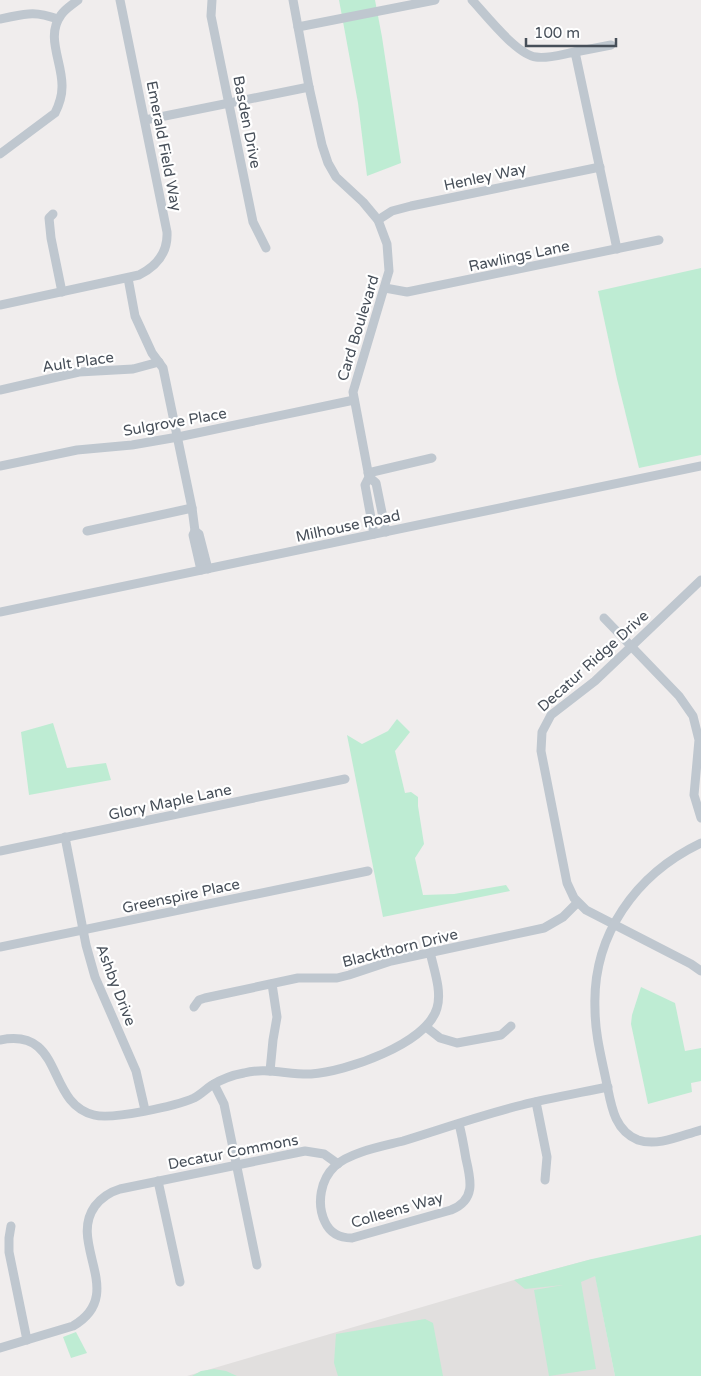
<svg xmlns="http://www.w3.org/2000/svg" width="701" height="1376" viewBox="0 0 701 1376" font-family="'Varela Round',sans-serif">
<rect width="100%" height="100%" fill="#f0eded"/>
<path fill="#e1dfde" d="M592,1259l23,117h-428l327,-96z"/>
<g fill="#beecd3">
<path d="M339,0h36l7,37 19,126 -34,13 -9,-73z"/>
<path d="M701,268v187l-62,13 -22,-89 -19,-88z"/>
<path d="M397,719l13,13 -15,19 10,42 6,-1 7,5v9l6,38 -9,14 8,37 31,-1 52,-9 4,6 -127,26 -36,-182 15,9 26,-13z"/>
<path d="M53,723l14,45 39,-5 5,17 -82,15 -8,-63z"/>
<path d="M641,987l34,16 10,48 16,-3v33l-10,2 1,9 -44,12 -17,-80 1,-9z"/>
<path d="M701,1235v141h-86l-20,-100 -14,6 15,87 -47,7 -15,-86 29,-5 -38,4 -11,-9 78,-21z"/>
<path d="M425,1319l8,4 10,53h-105l-4,-13 2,-29z"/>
<path d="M76,1332l11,21 -16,5 -8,-21z"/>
<path d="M214,1369l12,2 11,5h-45l9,-5z"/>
</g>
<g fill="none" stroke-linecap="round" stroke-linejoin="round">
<g stroke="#bfc7cf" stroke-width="9">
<path d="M212,0l-1,16 42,206 13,26"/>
<path d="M293,0l16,87 13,58 6,18 8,14 27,25 15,18 9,24 2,27 -36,121 16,85 -4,8 9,49"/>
<path d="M472,0c14,15 45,55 64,57 12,2 27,-3 39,-5l42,197"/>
<path d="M0,19c26,-5 32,-9 58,0"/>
<path d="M298,27l137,-27"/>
<path d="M575,52l36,-7"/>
<path d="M145,120l164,-33"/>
<path d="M0,154l55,-41c4,-8 7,-17 7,-26 1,-24 -17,-50 -1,-72 4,-6 11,-10 17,-15"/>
<path d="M53,214l-4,4 2,20 11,54"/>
<path d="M378,220l14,-9 19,-5 189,-39"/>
<path d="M128,278l7,38 17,37 11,15 29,140 3,23"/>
<path d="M385,288l22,4 252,-52"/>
<path d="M0,305l139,-30c18,-9 29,-23 28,-43l-47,-232"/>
<path d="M0,390l79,-18 54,-3 26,-7"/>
<path d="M0,466l77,-16 55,-5 46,-8 176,-37"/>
<path d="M368,473l64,-15"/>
<path d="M369,477l7,6 10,49"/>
<path d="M87,531l105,-23"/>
<path d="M201,570l-8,-35 2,-4 4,3 9,35"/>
<path d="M701,580l-106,101 -44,34 -9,17 -1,19 26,132 7,15 12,12 105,54 10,7"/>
<path d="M0,612l701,-146"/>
<path d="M604,618l75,78 14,20 6,24 -5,55 7,23"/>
<path d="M65,837l21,108 9,32 41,94 9,39"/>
<path d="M701,843c-65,31 -109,92 -106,166 0,24 6,47 11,71 5,23 7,50 32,60 20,7 44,-5 63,-10"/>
<path d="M0,851l345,-72"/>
<path d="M0,947l368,-76"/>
<path d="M194,1007l5,-7 6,-2 93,-20h39l12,-3 42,-14 153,-33 19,-11 14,-14"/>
<path d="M426,1027l14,11 17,5 44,-8 10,-9"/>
<path d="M0,1040c65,-13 45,63 94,75 18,5 82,-9 100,-17 6,-3 12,-9 18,-13 10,-6 21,-10 32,-12 22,-6 45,2 67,1 34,-2 116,-30 126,-66 5,-17 -3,-38 -7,-56"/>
<path d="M270,1071l3,-31 4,-23 -5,-33"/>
<path d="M214,1084l10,20 33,161"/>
<path d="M536,1102l11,55 -2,23"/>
<path d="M459,1124c3,11 5,23 7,35 5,21 10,41 -15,51l-99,28c-12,0 -22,-5 -27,-16 -9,-19 -4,-43 10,-56 15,-14 49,-20 68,-25 39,-12 79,-26 119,-36 28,-7 57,-12 86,-18"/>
<path d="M158,1181l22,101"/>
<path d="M11,1226l-2,12v14l18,88"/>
<path d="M0,1348l73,-22c55,-32 -6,-82 22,-120 7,-9 15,-14 25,-17l185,-38 19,3 14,10"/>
</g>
</g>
<g text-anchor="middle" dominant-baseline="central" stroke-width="4.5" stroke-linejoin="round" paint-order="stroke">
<g font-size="15" fill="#474f59" stroke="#fff">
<text transform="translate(247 122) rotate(79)">Basden Drive</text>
<text transform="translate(164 146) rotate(79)">Emerald Field Way</text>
<text transform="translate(485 177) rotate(-12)">Henley Way</text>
<text transform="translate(519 256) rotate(-12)">Rawlings Lane</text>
<text transform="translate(358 328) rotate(-73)">Card Boulevard</text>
<text transform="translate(78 362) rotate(-8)">Ault Place</text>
<text transform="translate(175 422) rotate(-10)">Sulgrove Place</text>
<text transform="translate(348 526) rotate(-12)">Milhouse Road</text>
<text transform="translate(593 661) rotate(-42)">Decatur Ridge Drive</text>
<text transform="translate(170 802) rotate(-12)">Glory Maple Lane</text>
<text transform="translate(181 896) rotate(-12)">Greenspire Place</text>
<text transform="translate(400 948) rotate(-14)">Blackthorn Drive</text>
<text transform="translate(116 985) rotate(69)">Ashby Drive</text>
<text transform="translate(233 1152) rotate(-11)">Decatur Commons</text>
<text transform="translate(397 1210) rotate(-16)">Colleens Way</text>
</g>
</g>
<path d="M526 38v8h90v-8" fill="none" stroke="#474f59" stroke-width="2.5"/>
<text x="534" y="38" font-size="15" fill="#474f59" stroke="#ffffff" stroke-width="4" paint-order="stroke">100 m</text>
</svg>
